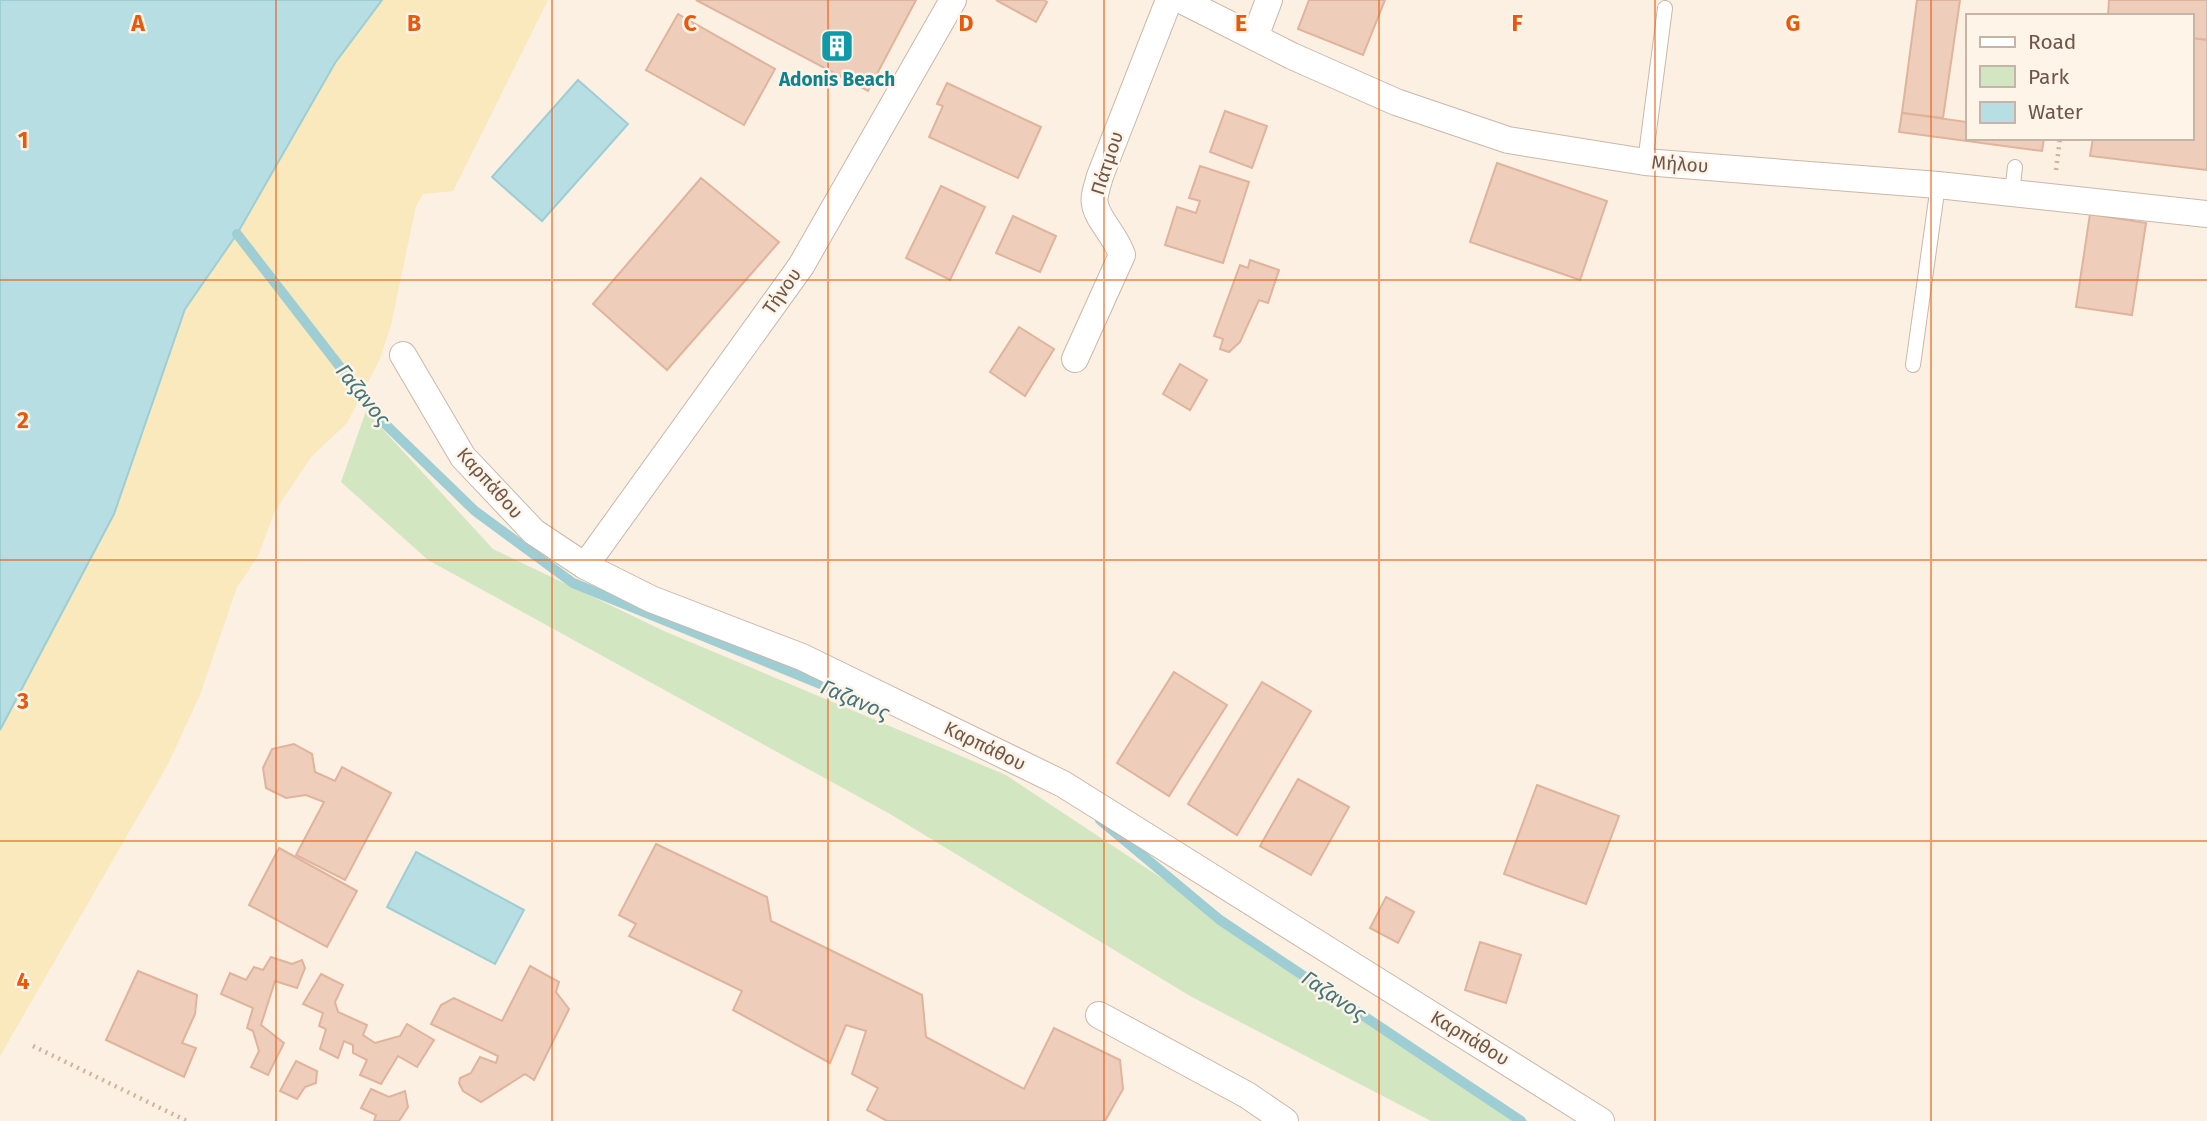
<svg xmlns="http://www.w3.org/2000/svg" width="2207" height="1121" viewBox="0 0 2207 1121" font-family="'Fira Sans',sans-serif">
<rect width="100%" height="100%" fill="#fbf0e1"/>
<path fill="#d2e7c1" d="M366,411l127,138 171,82 342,144 522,346h-97l-241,-125 -300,-182 -462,-254 -87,-78z"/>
<path fill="#f9e9bd" d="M382,0h166l-95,191 -30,3 -7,12 -25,119 -11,34 -33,64 -36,34 -36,54 -17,45 -21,31 -37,108 -33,71 -167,290v-326l114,-216 71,-205 52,-75 98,-171z"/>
<g fill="#b7dee3" stroke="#9eced4" stroke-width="2">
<path d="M0,0h382l-47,63 -98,171 -52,75 -71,205 -114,216z"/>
<path d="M578,80l50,44 -86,97 -50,-44z"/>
<path d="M416,852l108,58 -29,54 -108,-57z"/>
</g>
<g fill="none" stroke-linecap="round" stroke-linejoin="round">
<g stroke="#9eced4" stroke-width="10">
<path d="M237,234l145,187 93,90 98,72 294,120"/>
<path d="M1100,820l120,100 301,201"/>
</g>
</g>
<g fill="#efcdbb" stroke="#e0b39c" stroke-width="2">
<path d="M696,0h220l-48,91z"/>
<path d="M996,0h48l3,2 -11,20z"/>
<path d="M1309,0h76l-22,55 -65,-26z"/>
<path d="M1917,0h43l-17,118 -41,-5z"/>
<path d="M2207,0v40l-16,-2v-22h-83l1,-16z"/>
<path d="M678,14l97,55 -31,56 -98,-55z"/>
<path d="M2191,38l16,2v130l-117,-14 3,-18h98z"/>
<path d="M947,83l94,44 -23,51 -89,-41 14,-31 -6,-2z"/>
<path d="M1225,111l42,15 -15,42 -42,-16z"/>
<path d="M1902,113l65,9v16h77l-2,13 -143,-19z"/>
<path d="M1497,163l110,38 -27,79 -110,-38z"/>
<path d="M1200,166l49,16 -26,81 -58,-18 12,-38 19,6 4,-12 -11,-3z"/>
<path d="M701,178l78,64 -112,128 -74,-66z"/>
<path d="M941,186l44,21 -35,73 -44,-22z"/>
<path d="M2090,214l56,9 -14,92 -56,-8z"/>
<path d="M1013,216l43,20 -16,36 -44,-19z"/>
<path d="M1250,260l29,10 -11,33 -9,-3 -19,42 -11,10 -9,-3 3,-10 -9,-3 26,-71 8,3z"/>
<path d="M1019,327l35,22 -29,47 -35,-24z"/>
<path d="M1180,364l27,16 -17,30 -27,-16z"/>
<path d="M1174,672l53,33 -58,91 -52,-33z"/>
<path d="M1262,682l49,29 -74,124 -49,-31z"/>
<path d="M294,744l18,10 3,18 20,9 7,-14 49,26 -46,87 -49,-25 28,-53 -18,-7 -20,3 -20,-10 -3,-20 9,-19z"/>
<path d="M1298,779l51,28 -38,68 -51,-29z"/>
<path d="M1537,785l82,31 -33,88 -82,-30z"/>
<path d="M656,844l111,53 4,24 151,74 4,42 98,52 30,-61 66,32 3,29 -18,32h-218l-20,-11 11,-22 -26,-14 14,-43 -20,-6 -16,38 -97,-53 9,-19 -113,-55 7,-12 -17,-9z"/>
<path d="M279,848l78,43 -30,56 -78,-42z"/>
<path d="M1386,897l28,15 -16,31 -28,-15z"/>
<path d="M1480,942l41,13 -15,48 -41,-13z"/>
<path d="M271,957l21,7 10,-4 3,8 -8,20 -22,-7 -14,44 23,18 -16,32 -17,-8 8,-16 -6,-20 -6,-3 6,-20 -32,-14 9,-21 16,7 8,-13 9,3z"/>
<path d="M530,966l29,16 -3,10 13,17 -35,71 -9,-6 -44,28 -18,-11 -4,-8 1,-5 11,-5 9,-16 16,6 2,-7 -67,-32 10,-19 13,-7 48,23z"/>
<path d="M138,971l59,24 -2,19 -13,29 14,5 -12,29 -78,-37z"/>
<path d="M321,974l22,11 -8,17 3,10 29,13 -4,10 12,8 25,-7 7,-12 27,16 -17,27 -19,-11 -17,28 -21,-9 7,-15 -14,-7v-8l-9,-4 -6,17 -18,-9 6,-20 -7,-3 4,-13 -20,-9z"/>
<path d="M296,1061l21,10 -1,12 -11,4 -8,12 -17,-8z"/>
<path d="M371,1089l18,8 16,-6 3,16 -9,14h-25l2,-6 -15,-7z"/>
</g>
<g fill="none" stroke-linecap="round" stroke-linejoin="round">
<defs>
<g id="service">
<path d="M1645,162l20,-154"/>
<path d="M2012,193l3,-26"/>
<path d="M1913,365l25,-180"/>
</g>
<g id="minor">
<path d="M1181,0l111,56 104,46 112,38 137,22 293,23 269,29"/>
<path d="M1255,37l14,-37"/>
<path d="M403,355l60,102 71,75 51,34 66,33 151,58 261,127 538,337"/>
<path d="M1075,359l47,-104c-6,-19 -25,-36 -27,-51 -2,-7 3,-20 5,-28l69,-176"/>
<path d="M585,566l216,-300 152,-266"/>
<path d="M1099,1015l148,80 38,26"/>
</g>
</defs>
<use href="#service" stroke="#cab7a9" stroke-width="16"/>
<use href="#minor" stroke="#cab7a9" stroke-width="28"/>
<g stroke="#d3b19e" stroke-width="4.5" stroke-dasharray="2 5" stroke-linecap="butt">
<path d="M2056,170l4,-32"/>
<path d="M33,1046l154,75"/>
</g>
<use href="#service" stroke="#fff" stroke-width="14"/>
<use href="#minor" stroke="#fff" stroke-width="26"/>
</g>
<path fill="none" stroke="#e8590c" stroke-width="2" stroke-opacity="0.55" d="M276,0v1121M552,0v1121M828,0v1121M1104,0v1121M1379,0v1121M1655,0v1121M1931,0v1121M0,280h2207M0,560h2207M0,841h2207"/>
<defs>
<symbol id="building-square" viewBox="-11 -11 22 22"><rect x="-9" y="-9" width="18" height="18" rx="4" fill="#0f9aa8" stroke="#fef4e7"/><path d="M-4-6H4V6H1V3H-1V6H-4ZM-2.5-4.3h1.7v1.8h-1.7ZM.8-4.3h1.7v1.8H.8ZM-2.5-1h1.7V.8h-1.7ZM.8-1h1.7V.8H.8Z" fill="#fff"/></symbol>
</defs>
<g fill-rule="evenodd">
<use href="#building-square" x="818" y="27" width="38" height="38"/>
</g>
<g text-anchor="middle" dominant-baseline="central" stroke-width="5" stroke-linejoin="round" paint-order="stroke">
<g font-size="19" font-weight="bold" fill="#0d838f" stroke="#fef4e7">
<text x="837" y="79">Adonis Beach</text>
</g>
<g font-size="19" fill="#70564a" stroke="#fef4e7">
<text transform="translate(1107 163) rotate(-72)">Πάτμου</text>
<text transform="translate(1680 164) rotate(4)">Μήλου</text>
<text transform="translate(782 291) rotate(-55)">Τήνου</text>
<text transform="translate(490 483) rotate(48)">Καρπάθου</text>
<text transform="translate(985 746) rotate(26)">Καρπάθου</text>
<text transform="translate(1470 1038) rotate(31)">Καρπάθου</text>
</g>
<g font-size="21" font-style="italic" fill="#42757c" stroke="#fef4e7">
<text transform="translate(363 395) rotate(51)">Γαζανος</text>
<text transform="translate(855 700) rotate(23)">Γαζανος</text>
<text transform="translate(1334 996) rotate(34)">Γαζανος</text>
</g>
</g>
<g font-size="23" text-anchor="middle" font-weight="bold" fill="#e8590c" stroke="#fef4e7" stroke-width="5" stroke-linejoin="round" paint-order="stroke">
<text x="138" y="31">A</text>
<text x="414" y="31">B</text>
<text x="690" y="31">C</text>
<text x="966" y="31">D</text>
<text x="1241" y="31">E</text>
<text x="1517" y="31">F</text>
<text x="1793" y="31">G</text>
<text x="23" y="148">1</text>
<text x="23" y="428">2</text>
<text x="23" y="709">3</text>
<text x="23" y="989">4</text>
</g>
<rect x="1966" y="14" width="228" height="126" fill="#fef4e7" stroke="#c5b5a8" stroke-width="2"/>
<rect x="1980" y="37" width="35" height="10" fill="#ffffff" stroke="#c5b5a8" stroke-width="2"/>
<text x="2028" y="49" font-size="21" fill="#70564a">Road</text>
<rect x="1980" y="66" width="35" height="21" fill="#d2e7c1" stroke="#c5b5a8" stroke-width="2"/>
<text x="2028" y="84" font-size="21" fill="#70564a">Park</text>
<rect x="1980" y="102" width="35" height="21" fill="#b7dee3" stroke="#c5b5a8" stroke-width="2"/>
<text x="2028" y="119" font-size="21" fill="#70564a">Water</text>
</svg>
